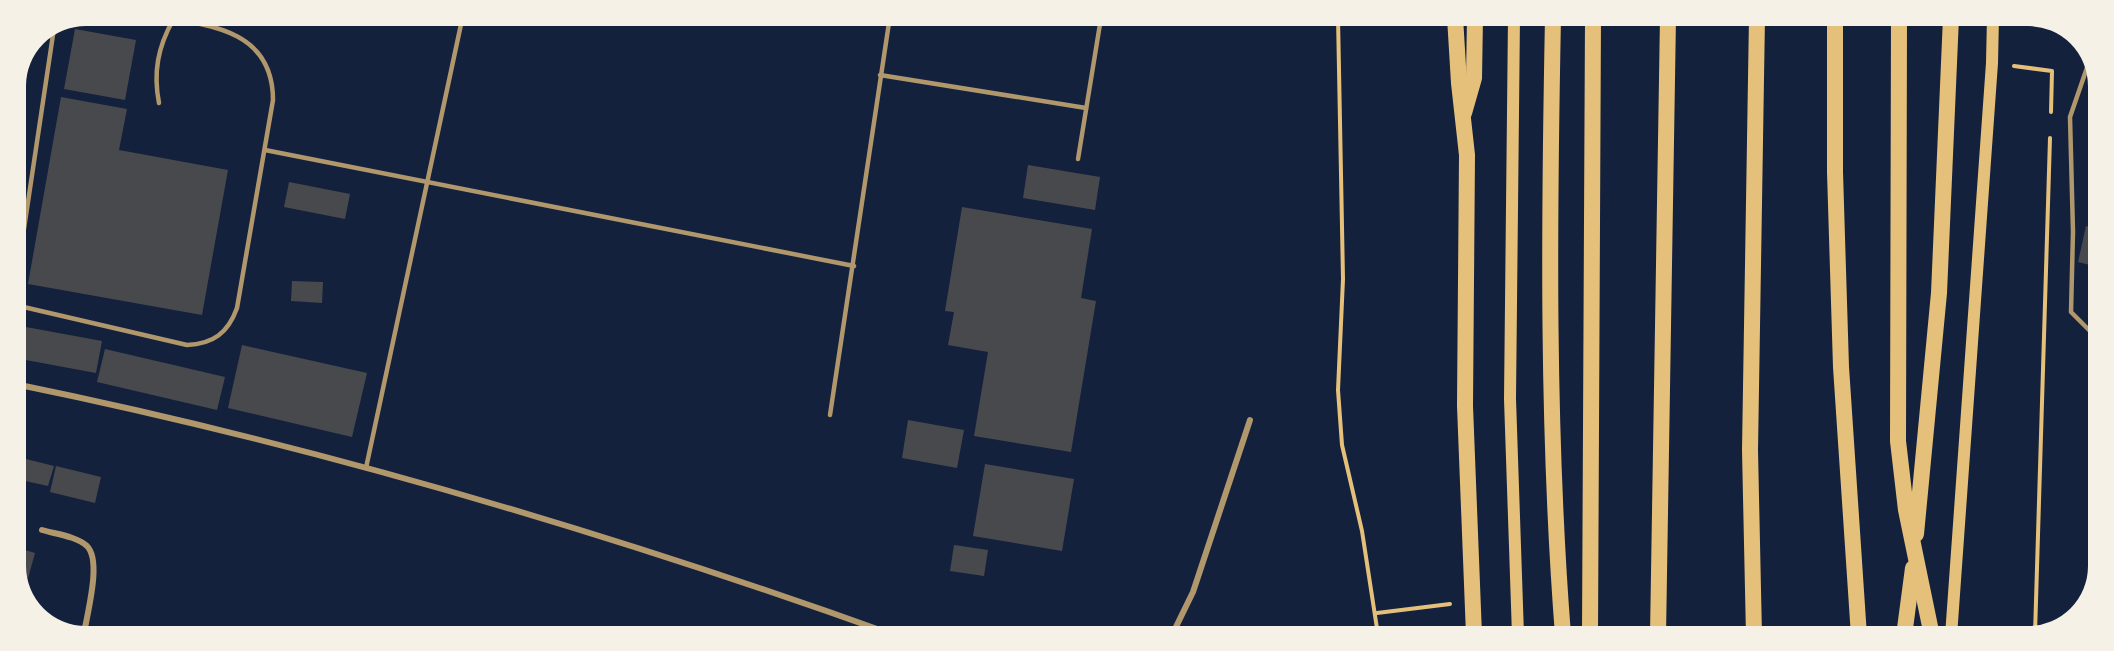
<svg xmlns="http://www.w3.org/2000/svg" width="2114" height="651" viewBox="0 0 2114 651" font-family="'Asap Condensed',sans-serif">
<rect width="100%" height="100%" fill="#14213d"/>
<g fill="#48494c">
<path d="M75,29l61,11 -11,60 -61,-11z"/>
<path d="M30,53l-14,74h-1v-42z"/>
<path d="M61,97l66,12 -8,41 109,20 -26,145 -174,-31z"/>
<path d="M1028,165l72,12 -5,33 -72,-12z"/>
<path d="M289,182l61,12 -5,25 -61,-12z"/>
<path d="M2098,183v27l-7,-2z"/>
<path d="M962,207l130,22 -11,69 15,3 -25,151 -97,-16 14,-84 -40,-7 6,-33 -9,-1z"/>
<path d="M2086,226l12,3v38l-20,-5z"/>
<path d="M292,281l31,1 -1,21 -31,-2z"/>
<path d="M15,325l87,16 -6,32 -81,-15z"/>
<path d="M242,345l125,28 -15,64 -124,-29z"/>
<path d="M105,349l120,28 -8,33 -120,-28z"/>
<path d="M908,420l56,10 -7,38 -55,-10z"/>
<path d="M26,459l28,7 -6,20 -27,-6z"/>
<path d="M985,464l89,15 -12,72 -89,-15z"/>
<path d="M56,466l45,11 -6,26 -45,-11z"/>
<path d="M954,545l34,5 -4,26 -34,-5z"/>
<path d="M15,547l20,6 -8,29 -8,-2 -4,-10z"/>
</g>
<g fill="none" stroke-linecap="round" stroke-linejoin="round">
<g stroke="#e5c07b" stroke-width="4">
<path d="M1338,17l5,262 -5,111 4,55 20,86 16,104"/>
<path d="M2014,66l38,5 -1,41"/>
<path d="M1377,613l73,-9"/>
<path d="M2035,634l15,-496"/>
</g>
<g stroke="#b1986c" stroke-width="4.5">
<path d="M2090,59l-20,58 3,115 -2,80 27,27"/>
<path d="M880,75l206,33"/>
<path d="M159,103c-6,-31 -1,-56 14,-83"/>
<path d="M265,150l589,116"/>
<path d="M1078,159l22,-135"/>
<path d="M15,289l39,-261"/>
<path d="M15,305l172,40c26,-1 41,-12 50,-37l36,-208c0,-75 -73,-76 -130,-85"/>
<path d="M830,415l60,-399"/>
<path d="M366,468l97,-453"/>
</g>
<g stroke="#b1986c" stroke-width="6">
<path d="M15,384c299,61 592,148 879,251"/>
<path d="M42,530c13,4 34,6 45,16 15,15 0,67 -3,88"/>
<path d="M1172,635l21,-43 57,-172"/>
</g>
<g stroke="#e5c07b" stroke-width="12">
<path d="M1514,17l-4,382 8,236"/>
<path d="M1951,636l41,-573 1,-46"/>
</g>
<g stroke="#e5c07b" stroke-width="16">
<path d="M1455,17l4,66 8,72 -2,251 9,229"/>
<path d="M1553,17c-4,206 -6,413 10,618"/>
<path d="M1835,17v155l6,195 18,269"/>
<path d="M1899,17l-1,424 8,69 26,126"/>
<path d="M1464,113l10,-35 1,-61"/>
<path d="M1916,534l23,-241 12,-276"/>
<path d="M1590,635l3,-618"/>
<path d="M1658,636l10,-619"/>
<path d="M1754,636l-4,-186 7,-433"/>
<path d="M1904,636l9,-68"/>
</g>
</g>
<path d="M0 0H2114V651H0ZM86 26H2028A60 60 0 0 1 2088 86V566A60 60 0 0 1 2028 626H86A60 60 0 0 1 26 566V86A60 60 0 0 1 86 26Z" fill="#f6f1e7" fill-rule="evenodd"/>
</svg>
